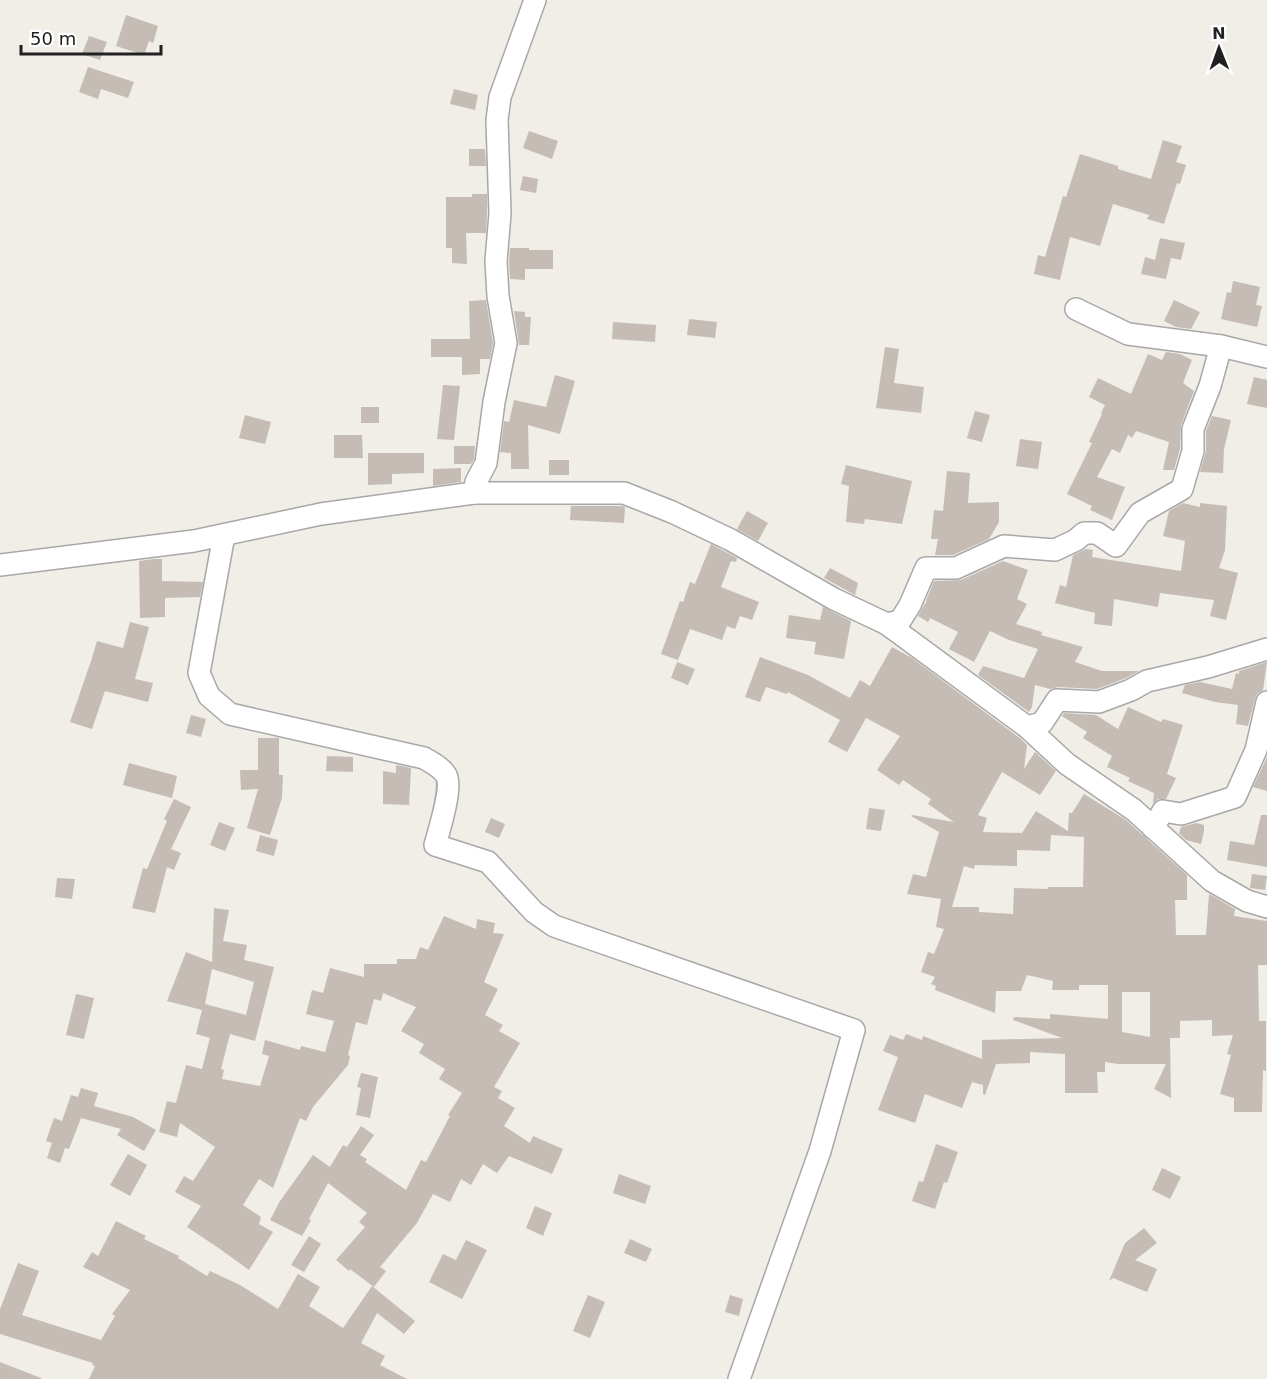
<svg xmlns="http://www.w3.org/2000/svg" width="1267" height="1379" viewBox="0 0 1267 1379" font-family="'DejaVu Sans',sans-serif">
<rect width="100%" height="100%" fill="#f1ede7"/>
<g fill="#c6bcb6" fill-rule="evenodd">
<path d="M126,15l32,11 -5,17 -4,-2 -5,14 -28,-9z"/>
<path d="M89,36l18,6 -7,18 -18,-6z"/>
<path d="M88,67l46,15 -6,16 -27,-9 -3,10 -19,-7z"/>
<path d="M454,89l24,6 -3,15 -25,-6z"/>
<path d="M529,131l29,10 -6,18 -29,-11z"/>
<path d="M1163,140l19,6 -6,16 10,3 -6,19 -3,-1 -13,41 -17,-5 2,-4 -36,-11 -13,42 -30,-9 -10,43 -26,-6 4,-19 7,2 18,-61 3,1 14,-43 38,12v3l33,10z"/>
<path d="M469,149h16l1,17h-17z"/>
<path d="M523,176l15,3 -2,14 -16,-3z"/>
<path d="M472,194h15v20l-1,19h-20l1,31 -15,-1v-15h-6v-51h26z"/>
<path d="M1160,238l25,5 -4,17 -10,-2 -5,21 -25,-5 4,-17 10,3z"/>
<path d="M510,248h19v2h24v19h-28v11l-15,-1 -1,-18z"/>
<path d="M1233,281l27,6 -4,18 6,1 -5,21 -36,-8 6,-27 4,1z"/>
<path d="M486,300l7,43 -3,16h-10v15l-18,1v-18h-31v-18h39l-1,-38z"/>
<path d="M1174,300l26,12 -9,17 -15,-2 -12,-6z"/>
<path d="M514,311l11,1v5h6l-2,28h-10z"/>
<path d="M689,319l28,3 -2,16 -28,-3z"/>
<path d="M613,322l43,3 -1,17 -43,-3z"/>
<path d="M885,347l14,2 -5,34 30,4 -3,26 -45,-5z"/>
<path d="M1166,352l14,2 12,6 -9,23 11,8 -13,34 -1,24 -6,21h-11l6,-28 -33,-11 -4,7 -4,-3 -8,18 -8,-4 -15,28 28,10 -13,33 -22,-10 2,-4 -25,-12 25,-51 -3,-1 13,-28 -1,-1 4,-8 -16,-8 9,-19 33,16 17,-40 14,6z"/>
<path d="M555,375l20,6 -15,53 -32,-9 1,44h-18v-16l-11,-1 4,-31 5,1 5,-22 32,7z"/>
<path d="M1254,377l13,3v28l-20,-4z"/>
<path d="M443,385l17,1 -6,54 -17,-1z"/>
<rect x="361" y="407" width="18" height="16"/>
<path d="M975,411l15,4 -8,27 -15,-4z"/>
<path d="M245,415l26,7 -6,22 -26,-6z"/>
<path d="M1212,416l19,4 -7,29 -1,24 -23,-1 6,-21v-20z"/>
<path d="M334,435h28l1,23h-29z"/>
<path d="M1020,439l22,3 -4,27 -22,-3z"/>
<path d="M454,446h21l-1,13 -3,5h-17z"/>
<path d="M368,453h56v20l-32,1v10l-24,1z"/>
<rect x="549" y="460" width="20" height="15"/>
<path d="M846,465l66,16 -10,43 -37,-5 -1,5 -18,-2 3,-36 -8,-2z"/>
<path d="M461,468v14l-28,4v-17z"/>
<path d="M947,471l23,2 -2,30 31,-1v20l-10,17 -36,16h-18l3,-16h-7l3,-29 9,1z"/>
<path d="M1183,503l17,4v-4l27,3 -2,44 -6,18 19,5 -12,47 -16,-4 4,-16 -54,-7 -2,14 -44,-8 -2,27 -18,-2 1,-11 -40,-10 5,-18 6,2 7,-32 13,-6 7,1 -1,7 89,14 4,-30 -22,-5 6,-25z"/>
<path d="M571,506h51l3,1 -1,16 -54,-3z"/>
<path d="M747,511l21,12 -10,18 -21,-12z"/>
<path d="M711,544l26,14 -1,4 -5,-1 -10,26 38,15 -7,18 -12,-4 -5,13 -8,-3 -5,14 -32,-11 -12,31 -17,-6 19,-53 3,1 7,-20 5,2z"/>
<path d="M154,559h8v22l41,1 -3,15 -35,1v19l-25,1 -1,-57z"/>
<path d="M1003,561l25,9 -11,29 10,5 -11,20 26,8 -1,3 42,12 -8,15 27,9h37l-13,7 -29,11 -39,-2 -8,2 -15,-4 -3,22 -3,5 -51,-37 5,-9 41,12 14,-29 -29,-9 -19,-9 -16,31 -25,-13 9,-17 -28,-14 -2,4 -10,-6 7,-13 1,1v-3l8,-20 27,-1z"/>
<path d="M830,568l28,15 -3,12 -31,-17z"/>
<path d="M823,607l28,14 -7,38 -30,-5 2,-12 -30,-4 3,-23 31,5z"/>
<path d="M130,622l19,5 -14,52 18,4 -5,19 -43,-11 -13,38 -22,-7 22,-64 5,-17 26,7z"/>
<path d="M892,647l20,11 109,81 6,6 -3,24 11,-17 21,19 -16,24 -38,-23 -24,43 9,3 -4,14 39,1 14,-22 32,20 1,-18h3l12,-19 42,26 61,55v25h-12l1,35h30l3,-41 26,15 -1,7 33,5v44h-9l1,56h7v50l-3,-1 -1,42h-28v-14l-14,-4 11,-39 -4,-1 6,-19 -21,1v-16l-32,1v17h-10l1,60 -17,-9 12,-25h-48l-13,-2v10h-8l1,21h-33v-39l-35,-2v11l-34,1 -11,31 -2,-1v-9l-11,-3 -10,26 -37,-14 -10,29 -37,-13 20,-53 -15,-6 7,-16 13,5 3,-6 16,6 1,-4 59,23v-19l80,-2 -49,-18 1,-3 36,2v-5l58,5v-34h-29v5h-27l1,-9 -26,-6 -6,16h-25l-1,22 -60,-23 1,-4 -5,-2 4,-7 -14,-5 7,-20 6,2 10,-25 -8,-2 5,-28 -34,-5 6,-20 13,3 13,-45 -28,-16 1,-1 42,7 -26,-18 3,-5 -28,-19 -4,5 -22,-15 23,-34 -34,-18 -19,34 -19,-10 12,-22 -52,-28 -1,2 -21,-7 -6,15 -15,-5 15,-40 48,18 42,23 10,-18 10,6zM1051,835l33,2 -1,50h-35v2l-34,-1 -1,26 -34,-2v-5h-27l12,-41 10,3 1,-4 42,1v-16l33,1zM1122,992h28v45l-28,-5z"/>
<path d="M677,662l18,7 -7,16 -17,-7z"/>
<path d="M1267,662l-4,28 -6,4 -2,5 -7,27 -12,-2 2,-19 -23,-3 -33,-9 3,-8 15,-3 32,7 4,-16 3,1v-3z"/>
<path d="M1128,707l33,15 2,-3 20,6 -16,49 9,4 -10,21h-8l-5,5 1,-11 -26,-12 2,-3 -23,-11 5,-11 -29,-18 4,-6 -25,-16 2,-3 32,2 22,14z"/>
<path d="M191,715l15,4 -5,18 -15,-4z"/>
<path d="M258,738h21v37h4l-1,23 -12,37 -23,-7 11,-39 -17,1 -1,-20h18z"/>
<path d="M327,756l26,1v15l-27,-1z"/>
<path d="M1267,757v34l-14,-4z"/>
<path d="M129,763l48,13 -5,22 -49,-13z"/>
<path d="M396,765l15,3 -2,37 -26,-1v-33l13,2z"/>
<path d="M174,799l17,8 -20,42 10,4 -7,17 -7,-3 -12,46 -23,-5 11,-40 4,1 20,-48 -3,-2z"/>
<path d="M869,808l16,2 -4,21 -15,-2z"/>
<path d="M1261,815h6v52l-40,-7 3,-19 24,4z"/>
<path d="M491,818l14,6 -6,14 -14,-6z"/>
<path d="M219,822l16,6 -10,23 -15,-6z"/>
<path d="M1196,823l8,2v6l-3,13 -15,-4 -7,-7 2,-6z"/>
<path d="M260,835l18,5 -4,16 -18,-5z"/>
<path d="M1252,874l15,2 -2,14 -15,-2z"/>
<path d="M57,878l18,1 -3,20 -17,-2z"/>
<path d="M214,908l15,2 -6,31 24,4 -3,15 30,7 -19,74 -25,-7 -9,35 3,1 -2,9 38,7 9,-30 -7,-2 3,-14 35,10 1,-4 24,6 9,-31 -28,-7 6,-24 11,3 7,-25 34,9v-13h33v-5h19l4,-12 8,3 16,-34 32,13 1,-10 18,4 -2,10 11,1 -20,48 14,7 -13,26 18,10 -4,6 21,12 -26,44 8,4 -4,7 17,10 -11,18 26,17 3,-7 30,13 -11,25 -43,-18 -12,17 -14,-9 -12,21 -10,-6 -11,23 -17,-8 -16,29 -37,44 6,4 -12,16 -24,-18 -1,2 -13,-11 29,-33 -6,-5 8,-9 -39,-30 -19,36 2,1 -9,16 -32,-16 10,-19 33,-46 17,12 13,-22 4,2 14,-21 13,9 -14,20 7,4 -2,3 41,28 15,-30 5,2 24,-46 -2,-1 14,-22 -23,-14 6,-10 -26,-16 5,-9 -23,-13 15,-24 -33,-14 -2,8 -7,-2 -7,26 -11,-3 -8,33 2,1 -2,9 -35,42 -7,14 -6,-3 -27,70 -14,-9 -16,26 18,12 -2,7 14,8 -24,38 -29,-21 -33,-22 14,-21 -26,-14 9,-16 9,5 22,-34 -35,-24 -3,14 -18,-5 8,-31 9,2 10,-38 16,4 8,-31 -14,-4 6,-24 -35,-9 19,-49 26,10zM212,969l42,13 -8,33 -41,-11z"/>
<path d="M76,994l18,4 -10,41 -18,-4z"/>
<path d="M361,1073l17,4 -8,41 -14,-3 5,-27 -4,-1z"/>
<path d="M81,1088l17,5 -4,13 39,11 23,13 -12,21 -27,-16 4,-6 -40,-11 -12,31 -4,-1 -5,15 -13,-5 5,-15 -6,-2 8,-23 8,3 9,-26 7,2z"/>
<path d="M936,1144l22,8 -11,31 -3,-1 -9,27 -23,-8 7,-20 4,1z"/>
<path d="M128,1154l19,11 -17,31 -20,-11z"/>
<path d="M1162,1168l19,9 -11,22 -18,-9z"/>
<path d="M619,1174l32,12 -6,18 -32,-11z"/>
<path d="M535,1206l17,7 -9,23 -17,-8z"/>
<path d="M116,1221l30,15 -2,3 35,17 -1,2 29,18 3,-5 30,14 38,24 20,-35 22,13 -11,19 34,22 29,-42 43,35 -11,13 -27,-21 -16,30 24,13 -5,9 27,14h-318l6,-13 -3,-1 1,-2 -93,-29v-25l18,-46 21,8 -17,44 79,25 14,-24 -3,-2 18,-24 -47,-23 9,-15 6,4z"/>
<path d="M1144,1228l13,15 -22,17 22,9 -10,23 -34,-14 -4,3 16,-38z"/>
<path d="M309,1236l12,8 -17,28 -13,-7z"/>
<path d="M630,1239l22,10 -6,13 -22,-9z"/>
<path d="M466,1240l21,10 -25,49 -33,-17 14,-28 13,6z"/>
<path d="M588,1295l17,7 -15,36 -17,-7z"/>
<path d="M730,1295l13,4 -4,17 -14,-4z"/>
<path d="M0,1362l41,16v1h-41z"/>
</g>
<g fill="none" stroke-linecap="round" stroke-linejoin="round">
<defs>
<g id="minor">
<path d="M1076,309l52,25 93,12 46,11"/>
<path d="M474,493l2,-11 10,-19 8,-61 12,-59 -8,-47 -2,-35 4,-47 -3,-94 3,-23 35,-97"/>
<path d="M224,535l-25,138 10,23 21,18 194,44c8,5 17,9 22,17 7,11 -7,56 -11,70l53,17 46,50 20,14 300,104 -34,121 -81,228"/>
<path d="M0,565l194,-24 127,-27 153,-21h150l48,19 59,28 103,59 53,25 140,103 40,37 67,46 78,71 35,20 20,6"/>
<path d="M887,624l13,-3 10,-16 16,-37h30l48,-22 51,4 21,-10 8,-7h13l19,13 24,-33 42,-24 11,-38v-22l17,-43 11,-40"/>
<path d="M1027,727l15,-4 15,-23 42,2 32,-12 16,-9 61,-14 59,-18"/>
<path d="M1153,828l10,-17 18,3 54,-17 21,-47 11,-48"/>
</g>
</defs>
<use href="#minor" stroke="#a8a8a8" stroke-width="24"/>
<use href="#minor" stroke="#fff" stroke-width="21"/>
</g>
<g transform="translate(1219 48) rotate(359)" stroke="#ffffff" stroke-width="4.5" paint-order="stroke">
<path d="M0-4.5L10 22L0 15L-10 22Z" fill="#212121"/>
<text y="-9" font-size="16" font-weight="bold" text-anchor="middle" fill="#212121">N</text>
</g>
<path d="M21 45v9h140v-9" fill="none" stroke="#212121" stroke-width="3"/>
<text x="30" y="45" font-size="18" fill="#212121" stroke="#ffffff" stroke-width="4.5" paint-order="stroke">50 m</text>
</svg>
